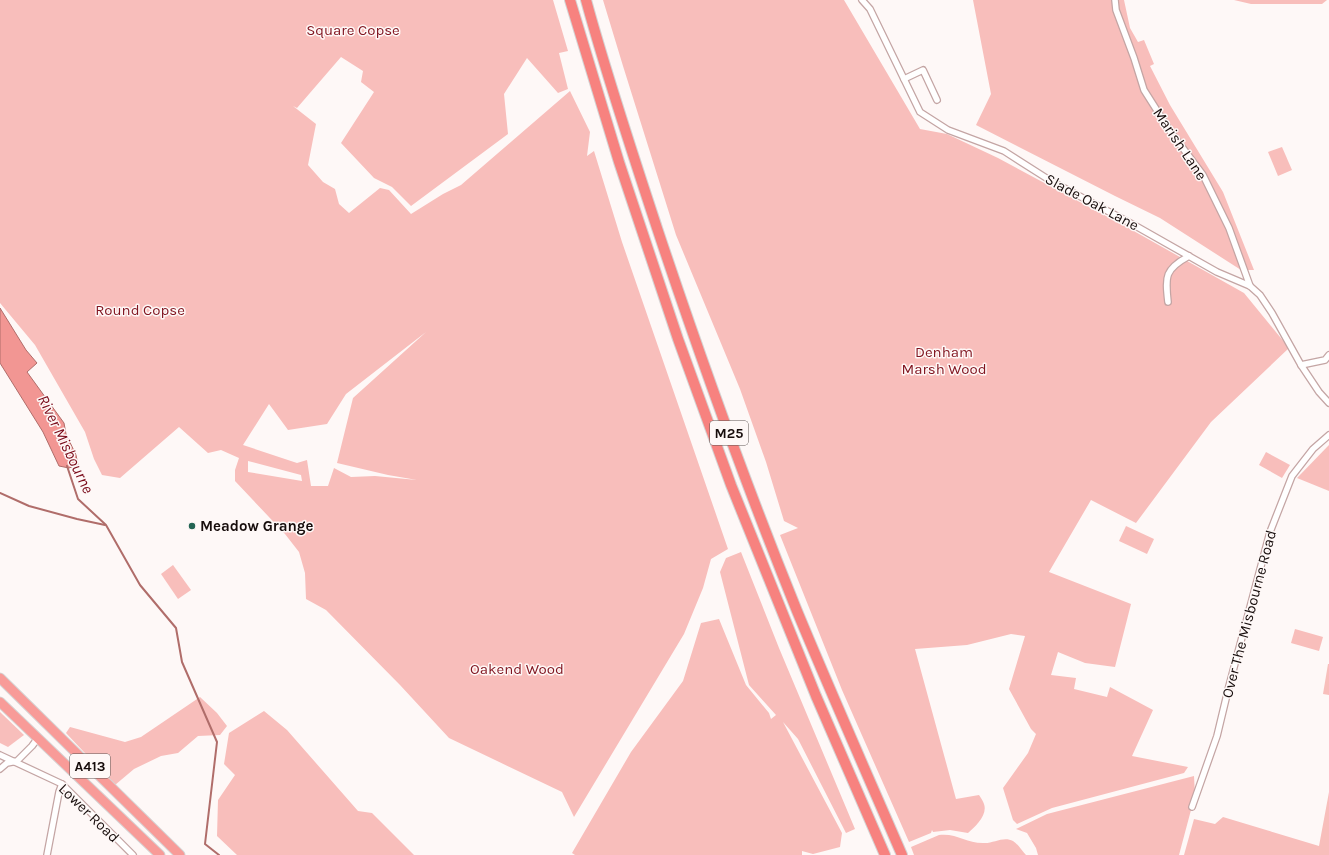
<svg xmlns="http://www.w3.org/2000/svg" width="1329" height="855" viewBox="0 0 1329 855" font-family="Karla,sans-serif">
<rect width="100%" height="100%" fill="#fef8f7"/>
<g fill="#f8bebb" fill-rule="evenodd">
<path d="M0,0h553l15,51 -9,2 9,36 -10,4 -31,-35 -23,36 4,40 -97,72 -19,-19 -18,-9 -33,-35 33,-51 -13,-10 2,-11 -22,-14 -44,51 -4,-2 23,18 -8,41 15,17 12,7 4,15 10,9 31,-25 9,2 22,24 32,-20 18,-9 109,-94 20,41 -3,24 7,-5 28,91 106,307 -17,10 -8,29 -19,46 -110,183 -12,-25 -113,-54 -49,-53 -74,-75 -20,-11 -1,-26 -6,-21 -14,-18 -50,-53v-11l4,-12 -18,-8 -13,3 -29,-26 -59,51 -18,-3 -8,-16 -9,-27 -50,-87 -35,-42zM426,332l-73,66 -16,65 51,12 29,5 -42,-4 -24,1 -17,-9 -6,18h-17l-4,-26 -10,3 -54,-18 26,-41 19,26 39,-6 19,-30zM248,461l53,14 1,6 -54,-9z"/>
<path d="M603,0h241l76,129 27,5 51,24 134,72 112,63 45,55 -78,74 -75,101 -45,-23 -42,72 82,32 -16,63 -30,-4 -27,-11 -7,23 25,3 -2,11 33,8 3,-10 43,23 -21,46 56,11 -4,6 -132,35 -35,16 -4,-4 -10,-32 25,-35 8,-19 -5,-5 -22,-40 16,-53 -14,-2 -44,11 -52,4 41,150 23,-4c2,3 4,6 5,9 4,11 -9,23 -16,29l-18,-3 -17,2 -1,-2 -1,3 -22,9 -67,-152 -62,-155 18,-7 -14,-7 -18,-59 -26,-73 -64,-154 -53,-169z"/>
<path d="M973,0h151l6,28 8,14 6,-2 10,24 -4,2 20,39 53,87 31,78h-13l-81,-52 -45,-22 -139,-71 15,-31z"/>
<path d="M1234,0h93l-5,4h-71z"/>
<path d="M1282,147l10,23 -14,6 -10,-24z"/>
<path d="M1329,445v46l-32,-13z"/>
<path d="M1266,452l24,13 -8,13 -23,-13z"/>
<path d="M1126,526l28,13 -7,15 -28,-13z"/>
<path d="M741,552l38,96 76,181 -9,4 -48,-94 -15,-17 59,111 -2,14 -27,7 -11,-3v4h-227l-3,-2 59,-101 52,-71 18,-58 18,-4 27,66 23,28 2,6 5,-4 -27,-30 -29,-113 6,-14z"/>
<path d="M173,565l18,25 -13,9 -17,-25z"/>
<path d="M1295,629l28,8 -4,14 -28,-8z"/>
<path d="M1328,664h1v31l-6,-1z"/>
<path d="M200,697l17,16 10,13 -7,9 -22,1 -20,17 -17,3 -27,13 -19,16 -49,-52 4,-6 55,15 16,-5z"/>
<path d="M264,711l23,19 71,81 14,2 42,42h-177l-20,-19 1,-36 17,-25 -11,-11 5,-31z"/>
<path d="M0,712l24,23 -16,12 -8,-4z"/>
<path d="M1194,776l1,19 -16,60h-141l-2,-7 -9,-15 -11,-4 31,-15z"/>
<path d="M1329,792v63h-145l10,-36 21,5 8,-7 96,29z"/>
<path d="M939,835c19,-2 28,9 46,8 9,0 19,-7 28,-2 5,3 9,10 13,14h-112l-3,-8z"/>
</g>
<path fill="#f29693" stroke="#b06d6a" d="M0,308l26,42 11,13 -10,9 37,51 2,11 10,21 2,10 -9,3 -10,-2 -16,-34 -43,-69z"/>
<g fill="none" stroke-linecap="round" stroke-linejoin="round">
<g stroke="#b06d6a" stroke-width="2">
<path d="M67,466l11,33 28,26 34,60 36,43 6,34 35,80 -12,102 14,11"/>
<path d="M0,493l29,13 48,13 28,6"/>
</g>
<defs>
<g id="minor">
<path d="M862,0l8,9 50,103 28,18 56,21 47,30 83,44 83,47 33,14 10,9 12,18 29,52 18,27 10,11"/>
<path d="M1115,0l1,10 18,48 10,32 26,41 33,44 26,53 21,58"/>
<path d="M904,79l19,-9 14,30"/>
<path d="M1168,302c-3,-26 -3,-33 21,-46"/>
<path d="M1301,365l24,-5 4,-5"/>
<path d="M0,755l62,29 71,71"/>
<path d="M0,769l7,-6 10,-2 15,-15 6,-8"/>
<path d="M1192,807l25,-71 12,-50 41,-154 22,-56 21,-27 16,-14"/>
<path d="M47,855l12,-63 3,-8"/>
</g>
<g id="trunk">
<path d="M0,678l180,177"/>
<path d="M0,702l160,153"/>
</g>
<g id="motorway">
<path d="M570,0l49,162 59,177 53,146 85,211 69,159"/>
<path d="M586,0c21,77 46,152 71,228 43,129 89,257 140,383 34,82 70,163 105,244"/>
</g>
</defs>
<use href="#minor" stroke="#c4a5a4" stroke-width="8"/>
<use href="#trunk" stroke="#d5d3d3" stroke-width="11"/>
<use href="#motorway" stroke="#d5d3d3" stroke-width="12"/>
<use href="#minor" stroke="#fff" stroke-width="5.5"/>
<use href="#trunk" stroke="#f89b98" stroke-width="9"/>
<use href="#motorway" stroke="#f7827f" stroke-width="10"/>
</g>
<circle fill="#236453" stroke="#fef8f7" stroke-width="1.5" cx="192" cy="526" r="4"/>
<g text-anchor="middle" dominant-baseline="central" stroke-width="3" stroke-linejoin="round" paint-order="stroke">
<g fill="#fef8f7" stroke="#5c5452" stroke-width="1">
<rect x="710" y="421" width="38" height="24" rx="3"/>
<rect x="70" y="754" width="40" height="24" rx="3"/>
</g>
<g font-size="14" font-weight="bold" fill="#170d0c">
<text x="729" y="433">M25</text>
<text x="90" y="766">A413</text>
</g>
<g font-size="15" fill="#80141f" stroke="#fef8f7">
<text x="353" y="30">Square Copse</text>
<text x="140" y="310">Round Copse</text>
<text x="944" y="352">Denham<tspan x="944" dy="17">Marsh Wood</tspan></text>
<text x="517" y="669">Oakend Wood</text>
</g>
<g font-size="15" fill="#170d0c" stroke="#fef8f7">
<text transform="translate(1180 144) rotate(56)">Marish Lane</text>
<text transform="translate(1092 202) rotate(28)">Slade Oak Lane</text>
<text transform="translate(1249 614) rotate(-75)">Over The Misbourne Road</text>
<text transform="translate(89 813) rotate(44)">Lower Road</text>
</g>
<g font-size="15" font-weight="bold" fill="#170d0c" stroke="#fef8f7" text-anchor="start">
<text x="200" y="526">Meadow Grange</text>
</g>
<g font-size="16" font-style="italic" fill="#7a0b1a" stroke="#fef8f7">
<text transform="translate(66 444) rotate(64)">River Misbourne</text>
</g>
</g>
</svg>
